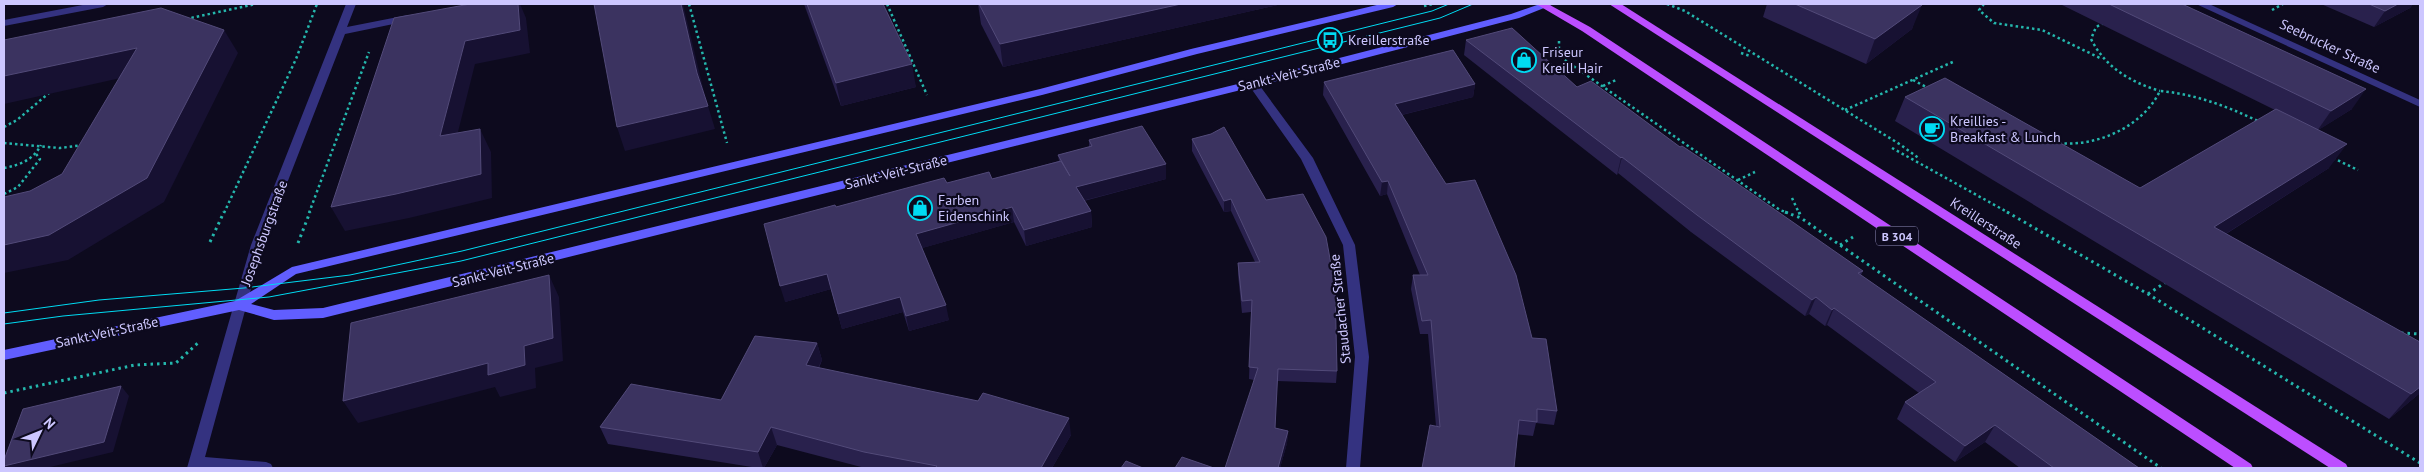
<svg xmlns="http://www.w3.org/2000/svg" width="2424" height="472" viewBox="0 0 2424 472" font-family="'PT Sans',sans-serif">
<rect width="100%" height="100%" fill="#0d0a1e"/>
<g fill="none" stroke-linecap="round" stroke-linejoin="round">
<g stroke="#24b6ac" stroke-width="2.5" stroke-dasharray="2.5 3" stroke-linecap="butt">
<path d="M689,4l38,139"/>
<path d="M887,4l40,91"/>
<path d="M1667,4l18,7 216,134 19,14"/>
<path d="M1984,4l-5,6 15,13 48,7 60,29"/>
<path d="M1424,6l9,-2"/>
<path d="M2272,10l11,-6"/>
<path d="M186,19l70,-15"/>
<path d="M2104,23l-8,4 -5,12c14,28 39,43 69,52"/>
<path d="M1559,41v15l221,154 8,3"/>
<path d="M1741,53l9,3"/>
<path d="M1913,80l15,8"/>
<path d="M1603,86l13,-6"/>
<path d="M1845,110l110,-49"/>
<path d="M4,127l13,-7 32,-27"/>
<path d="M4,143l56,5 23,-3"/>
<path d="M2059,143c39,4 84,-17 101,-52 35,3 66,15 98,30"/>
<path d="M1892,148l117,65"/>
<path d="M2333,158l25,12"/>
<path d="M4,168c16,-3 29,-8 37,-23"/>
<path d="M1738,180l17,-8"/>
<path d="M4,194l14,-7 22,-28 -4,-5"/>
<path d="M1792,198l7,15"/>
<path d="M224,213l72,-154 21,-55"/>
<path d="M309,213l60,-161"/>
</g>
<g stroke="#24b6ac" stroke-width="3" stroke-dasharray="2.5 4" stroke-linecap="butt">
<path d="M1785,212l16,6 360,250"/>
<path d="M1799,212l2,5"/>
<path d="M2007,212l141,82 272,169"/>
<path d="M210,242l14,-30"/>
<path d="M298,243l12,-31"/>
<path d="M1840,245l13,-8"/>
<path d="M2148,294l18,-12"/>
<path d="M2401,333l19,1"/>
<path d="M4,393l131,-28 41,-2 23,-21"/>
</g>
<path fill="#343280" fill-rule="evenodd" d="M88,4h20l-5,3 -99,19v-6z"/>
<g fill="#343280" fill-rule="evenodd">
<path d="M346,4h10l-9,23 61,-12 5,3 -5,3 -63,13 -82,211 -58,212 61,5 5,2 2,4h-86l64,-223z"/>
<path d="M2196,4h13l211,96v7z"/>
<path d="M1253,81l4,1 56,76 42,87 14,112 -9,111h-14l9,-111 -12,-112 -42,-86 -53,-75z"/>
</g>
<path fill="#615eff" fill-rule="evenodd" d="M1381,4h17l-5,3 -196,47 -155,41 -746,179 -45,30 23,6 49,-2 927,-227 261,-67 29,-10h14l-35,14 -262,68 -934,232 -49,2 -35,-10 -235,50v-10l231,-49 57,-34 748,-178 151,-40z"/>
<g fill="#bc4eff" fill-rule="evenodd">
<path d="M1536,4h12l42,23 661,437 2,4h-18l-653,-437z"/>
<path d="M1609,4h12l725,460 2,4h-18z"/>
</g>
<g stroke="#00dbf2" stroke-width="1">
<path d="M4,313l95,-13 145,-12 106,-13 112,-24 970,-240 17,-7"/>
<path d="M4,324l59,-8 206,-19 192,-36 979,-243 33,-14"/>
</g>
</g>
<g fill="#29214d">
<path d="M804,4h79l33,83 -75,19z"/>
<path d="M978,4h304l-279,63 -22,-43z"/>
<path d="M1767,4h153l-8,25 -46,35 -103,-47z"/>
<path d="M2060,4h122l170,105 -34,21 11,38 -103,66 194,108v51l-31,26 -494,-298 10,-24 235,91 135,-78z"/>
<path d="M2321,4h92l-3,4 -36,19z"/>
<path d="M1466,40l111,47 103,60 183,124 -2,4 278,193h-119l-35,-26 -30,20 -58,-43 8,-17 14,-9 -92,-68 -2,1 -16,-12 -4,2 -114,-84 -73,-59 -1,2 -153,-120z"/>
<path d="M1324,82l151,2 -2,13 -71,18 130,223 25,73 -3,14 -18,-2 -3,13 -97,-10 -8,-92h-8l-9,-45 2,-14h7l-33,-81 -7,2 -57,-101z"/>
<path d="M1211,134l126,237 -1,12 -59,-2 -2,47 13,3 -1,12 -7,25 -26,-88 -5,-1 2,-67 -9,1 -4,-38v-12l17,-1 -24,-51 -7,1 -32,-61v-12z"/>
<path d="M1089,140l77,39 -82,22 7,10 1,16 -66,19 -12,-24 -92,26 27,72 -40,11 -6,-19 -61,17 -11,-40 -46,13 51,-95 156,-28 67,-18 -1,-6 31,-8z"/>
<path d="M817,343l5,17 -3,8 252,67 -19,33h-187l-88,-23 -13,23h-6l-150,-24 -8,-17 121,-27z"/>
</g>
<g fill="#171132">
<path d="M518,4h2l6,14 4,35 -55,11 -24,96 -11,-24 25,-95z"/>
<path d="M681,4h2l22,92 -8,-23z"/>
<path d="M1181,4h101l-279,63 -3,-23z"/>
<path d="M2398,4h15l-3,4 -36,19 11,-16z"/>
<path d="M1922,5l-10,24 -46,35 9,-25z"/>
<path d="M224,30l14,23 -74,149 -96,58 -64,13v-28z"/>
<path d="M137,48l15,23 -148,33v-28z"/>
<path d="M912,64l4,23 -75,19 -5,-23z"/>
<path d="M1475,84l-2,13 -80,20 2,-13z"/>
<path d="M2366,89l-14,20 -35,22 14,-20z"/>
<path d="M708,106l7,23 -90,22 -8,-24z"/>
<path d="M480,129l11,23 1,46 -83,20 -64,13 -14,-24z"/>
<path d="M2347,144l-18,24 -132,84 17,-25z"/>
<path d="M1622,157l-4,16 -1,2 4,-17z"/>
<path d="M1166,164v15l-88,23 -2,-15z"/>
<path d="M1388,181l-1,13 -7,2 2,-14z"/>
<path d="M1231,199v12l-7,1v-11z"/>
<path d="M1012,207l2,15 -95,27 -3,-15z"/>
<path d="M1091,211l1,16 -66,19 -2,-16z"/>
<path d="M827,274l4,15 -46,13 -5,-16z"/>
<path d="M549,275l10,22 4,64 -28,7 1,20 -36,9 -5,-10 -137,36 -15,-22 181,-55z"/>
<path d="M900,297l3,15 -61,17 -4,-15z"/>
<path d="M1816,297l-7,17 -4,2 7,-16z"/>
<path d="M946,305l3,15 -40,11 -3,-15z"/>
<path d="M1834,308l-7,17 -2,1 7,-16z"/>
<path d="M817,343l5,17 -11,22 -5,-17z"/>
<path d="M121,386l8,10 -16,56 -67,16h-42v-2z"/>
<path d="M2420,387v6l-31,26 22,-25z"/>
<path d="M1069,418l2,17 -19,33h-11z"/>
<path d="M1995,425l-10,17 -30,20 10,-16z"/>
<path d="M771,427l6,18 -13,23h-1l-5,-16z"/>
<path d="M1288,431l-1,12 -7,25h-2z"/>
</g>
<g fill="#3b3360" stroke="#524a79">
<path d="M470,4h48l2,26 -55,11 -25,95 40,-7 1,45 -85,20 -65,13 63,-189z"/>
<path d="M594,4h87l16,69 11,33 -91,21z"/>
<path d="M807,4h76l29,60 -76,19z"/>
<path d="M979,4h202l-181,40z"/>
<path d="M1795,4h125l2,1 -47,34z"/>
<path d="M2109,4h73l184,85 -35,22z"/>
<path d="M2369,4h29l-13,7z"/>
<path d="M161,8l63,22 -77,148 -98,57 -45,10v-48l26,-6 32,-17 75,-126 -133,28v-36z"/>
<path d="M1512,28l65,59 14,-6 89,66 2,-1 36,24 145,101 -5,2 281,195h-85l-59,-43 -30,21 -60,-44 31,-20 -102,-74 -2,2 -16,-13 -4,3 -115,-85 -75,-58 -1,1 -155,-118z"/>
<path d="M1453,50l22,34 -80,20 51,80 29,-4 41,95 16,63 14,1 11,72 -20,-2v13l-18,-2 -5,48h-92l8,-43 10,2 -9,-107 -9,1 -9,-46h15l-40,-94 -6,1 -58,-100z"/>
<path d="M1945,78l195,110 136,-79 71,35 -133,83 206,115v45l-9,7 -506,-297z"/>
<path d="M1142,126l24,38 -90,23 15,24 -67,19 -12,-23 -96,27 30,71 -40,11 -6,-19 -62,17 -11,-40 -47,12 -16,-62 71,-19 1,2 108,-29 3,5 42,-11 3,7 69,-18 9,15 -12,-21 34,-9 -3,-6z"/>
<path d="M1224,127l42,73 37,-6 23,43 9,49 2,85 -59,-2 -3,59 13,3 -10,37h-53l33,-100 -9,-1 3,-67 -10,1 -4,-38 22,-1 -29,-63 -7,2 -32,-62 19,-5z"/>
<path d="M549,275l4,63 -29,8 1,19 -37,10v-12l-145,38 8,-78z"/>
<path d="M755,336l62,7 -11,22 172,36 5,-8 86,25 -28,50h-106l2,-2 -73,-14 -93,-25 -13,25 -158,-25 31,-43 90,16z"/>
<path d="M121,386l-17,56 -100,24v-6l19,-51z"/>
<path d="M1182,457l32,11h-39z"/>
<path d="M1126,461l17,7h-22z"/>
</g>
<defs>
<symbol id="bus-ring" viewBox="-11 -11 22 22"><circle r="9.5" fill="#0d0a1e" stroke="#00dbf2" stroke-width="1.5"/><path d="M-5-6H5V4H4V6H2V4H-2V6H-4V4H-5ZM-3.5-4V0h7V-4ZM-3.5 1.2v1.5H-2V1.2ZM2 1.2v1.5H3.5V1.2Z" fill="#00dbf2"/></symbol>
<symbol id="shop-ring" viewBox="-11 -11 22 22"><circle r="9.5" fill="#0d0a1e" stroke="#00dbf2" stroke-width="1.5"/><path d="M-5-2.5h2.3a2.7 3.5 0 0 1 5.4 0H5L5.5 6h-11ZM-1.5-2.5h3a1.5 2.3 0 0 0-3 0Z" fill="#00dbf2"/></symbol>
<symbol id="cafe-ring" viewBox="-11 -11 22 22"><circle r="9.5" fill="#0d0a1e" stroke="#00dbf2" stroke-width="1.5"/><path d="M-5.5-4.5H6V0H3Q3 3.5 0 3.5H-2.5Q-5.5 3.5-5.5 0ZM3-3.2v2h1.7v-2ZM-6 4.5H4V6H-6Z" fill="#00dbf2"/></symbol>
</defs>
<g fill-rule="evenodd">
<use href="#bus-ring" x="1316" y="26" width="28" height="28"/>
<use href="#shop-ring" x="1510" y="46" width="28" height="28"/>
<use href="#cafe-ring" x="1918" y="115" width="28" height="28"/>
<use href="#shop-ring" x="906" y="194" width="28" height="28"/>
</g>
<g text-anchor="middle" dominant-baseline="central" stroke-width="4.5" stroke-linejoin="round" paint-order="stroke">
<rect fill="#0d0a1e" stroke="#938ebc" stroke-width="1" x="1876" y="226.5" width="42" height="19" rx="4"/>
<g font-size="12" font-weight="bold" fill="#cdc7ff">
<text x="1897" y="236">B 304</text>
</g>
<g font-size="14" fill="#cdc7ff" stroke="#0d0a1e" text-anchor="start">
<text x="1348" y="40">Kreillerstraße</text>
<text x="1542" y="52">Friseur<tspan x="1542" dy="16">Kreill Hair</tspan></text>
<text x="1950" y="121">Kreillies -<tspan x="1950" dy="16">Breakfast &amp; Lunch</tspan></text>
<text x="938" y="200">Farben<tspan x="938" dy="16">Eidenschink</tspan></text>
</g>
<g font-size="14" fill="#cdc7ff" stroke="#0d0a1e">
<text transform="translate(2330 46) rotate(25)">Seebrucker Straße</text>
<text transform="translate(1289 74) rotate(-14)">Sankt-Veit-Straße</text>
<text transform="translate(896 172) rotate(-14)">Sankt-Veit-Straße</text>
<text transform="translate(1986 223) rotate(33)">Kreillerstraße</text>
<text transform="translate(264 233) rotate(-70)">Josephsburgstraße</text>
<text transform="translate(503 270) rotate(-14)">Sankt-Veit-Straße</text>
<text transform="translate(1340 309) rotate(-96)">Staudacher Straße</text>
<text transform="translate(107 332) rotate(-12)">Sankt-Veit-Straße</text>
</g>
</g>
<rect width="2424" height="472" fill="none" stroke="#cdc7ff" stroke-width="10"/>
<g transform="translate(40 432) rotate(47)" stroke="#0d0a1e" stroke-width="4" paint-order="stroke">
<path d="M0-4L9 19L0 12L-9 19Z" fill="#cdc7ff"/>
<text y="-8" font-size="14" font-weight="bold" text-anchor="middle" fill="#cdc7ff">N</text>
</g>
</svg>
